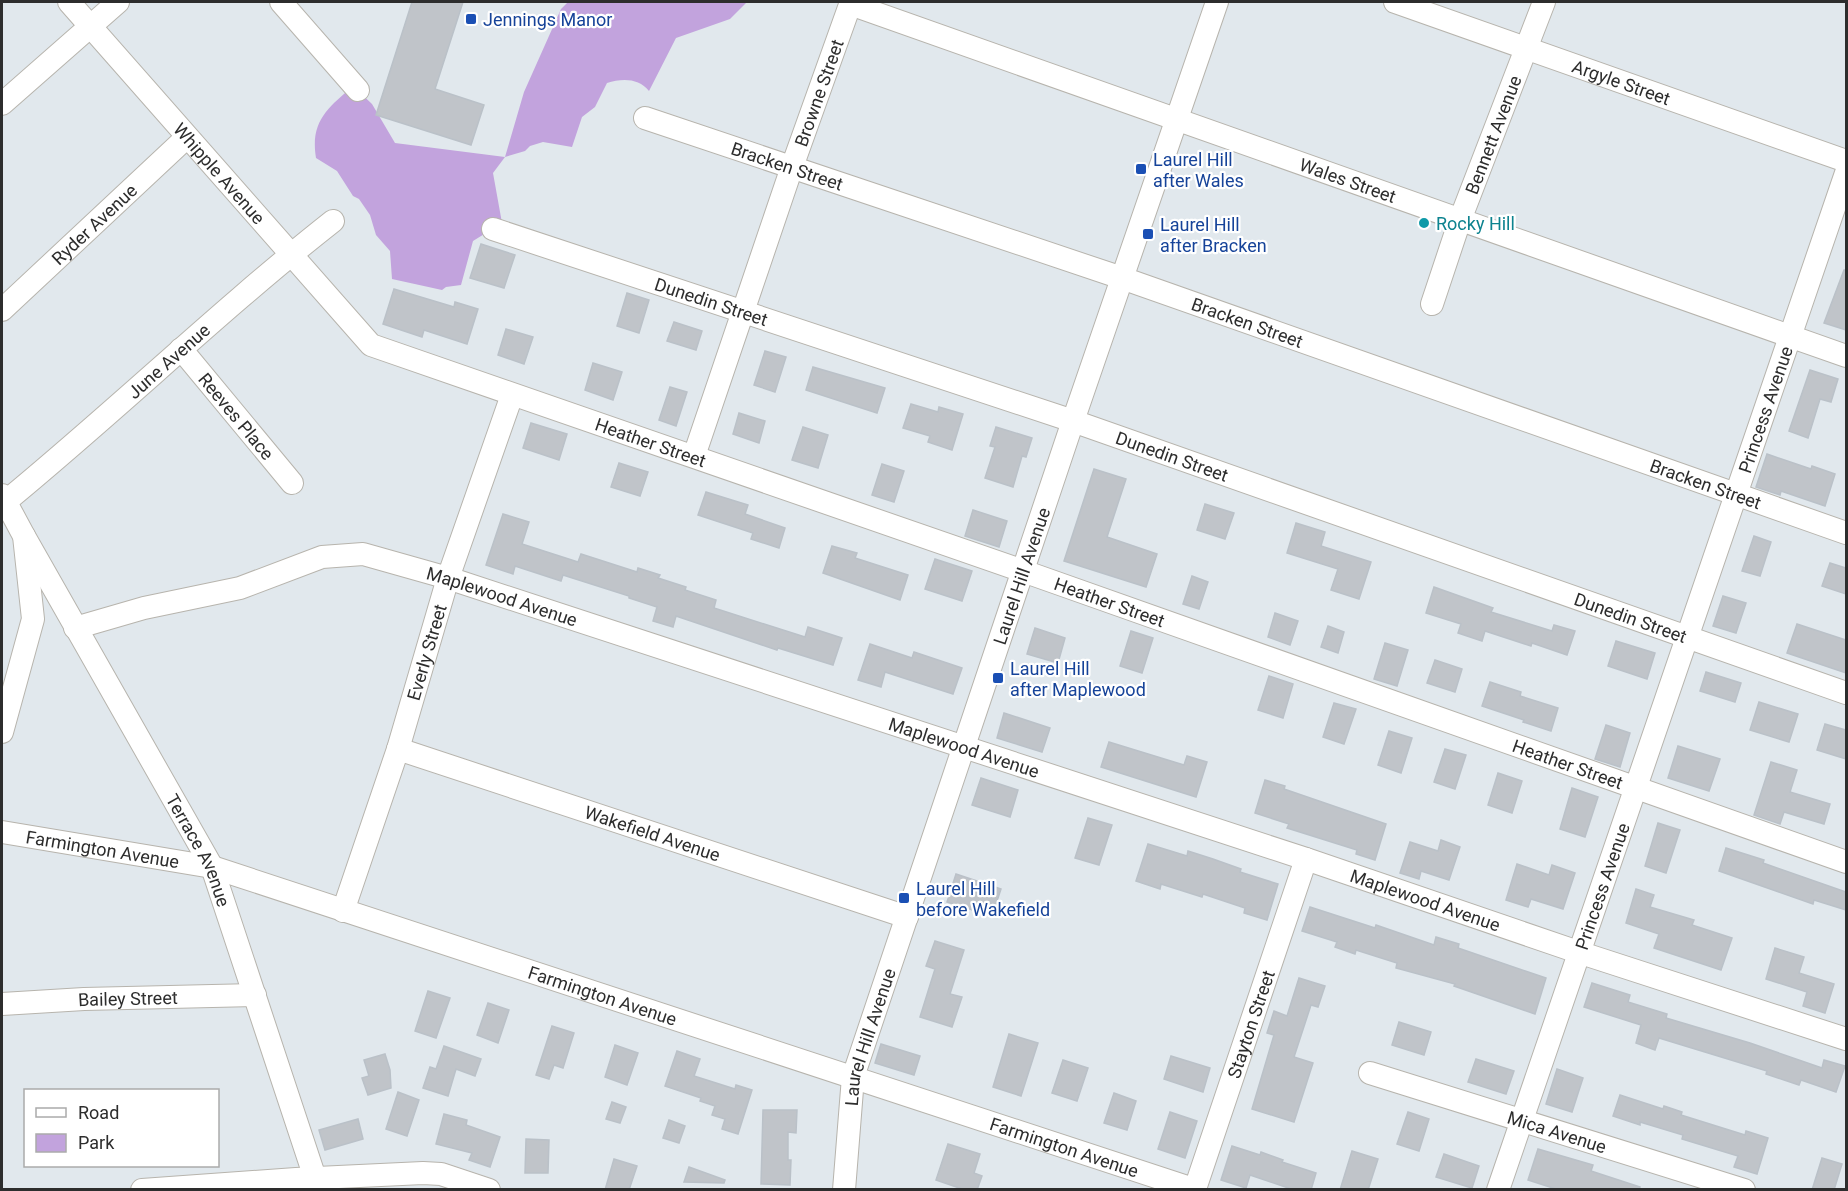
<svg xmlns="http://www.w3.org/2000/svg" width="1848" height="1191" viewBox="0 0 1848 1191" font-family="Roboto,sans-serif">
<rect width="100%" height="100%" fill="#e1e8ed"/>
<path fill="#c2a3dd" d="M568,2h179l-17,17 -54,19 -27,53c-10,-13 -27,-13 -42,-8l-12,24 -13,10 -10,30 -29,-5 -13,4 -5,5 -20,6 -12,16 9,50 -29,18 -12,44 -15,2 -4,3 -50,-11 -2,-28 -14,-16 -6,-20 -11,-16 -6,-3 -16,-25 -21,-13c-6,-37 12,-50 37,-72l19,18 23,39 110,14 19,-65 37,-83z"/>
<g fill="#c0c4c9" stroke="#bac1c8" stroke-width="1.5">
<path d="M412,2h51l-28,87 49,16 -13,40 -95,-30z"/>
<path d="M481,244l34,11 -11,33 -34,-10z"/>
<path d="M1844,270h2v60l-22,-7z"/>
<path d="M394,289l60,18 1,-5 23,7 -11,35 -43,-14 -2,7 -39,-13z"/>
<path d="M627,293l22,7 -10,33 -22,-7z"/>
<path d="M674,322l28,9 -6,19 -29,-9z"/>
<path d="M506,329l27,8 -9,27 -26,-9z"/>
<path d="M765,351l21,6 -11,35 -21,-7z"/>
<path d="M593,363l29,9 -9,28 -28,-10z"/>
<path d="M813,367l72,21 -8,25 -71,-23z"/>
<path d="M1810,370l28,9 -7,23 -11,-3 -12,39 -19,-7z"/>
<path d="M670,387l17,5 -11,34 -17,-6z"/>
<path d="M911,404l27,8 1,-5 24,7 -11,36 -24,-8 2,-6 -27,-8z"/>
<path d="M739,413l26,8 -6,22 -26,-9z"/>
<path d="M531,423l36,11 -8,26 -36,-12z"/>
<path d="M803,427l25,8 -10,33 -26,-8z"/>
<path d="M996,427l36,11 -6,19 -4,-1 -9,31 -28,-9 10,-31 -5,-1z"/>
<path d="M1767,454l44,15 1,-3 23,8 -10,32 -44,-15 -1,4 -24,-8z"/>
<path d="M619,463l29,9 -8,24 -29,-9z"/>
<path d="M882,464l22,7 -10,31 -22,-7z"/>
<path d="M1094,469l32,10 -19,58 50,17 -11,33 -82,-26z"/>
<path d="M706,492l42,13 -3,9 40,14 -6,20 -28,-9 2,-6 -55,-18z"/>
<path d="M1205,504l29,9 -9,26 -28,-9z"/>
<path d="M973,510l34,11 -8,26 -34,-11z"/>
<path d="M503,514l26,8 -7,22 56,18 3,-8 56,18 1,-4 22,7 -2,3 28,9 -1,3 31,10 -2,8 91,29 3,-10 34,11 -9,27 -55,-17 -1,2 -101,-34 -3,11 -20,-6 4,-14 -28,-9v-2l-66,-21 -2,6 -46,-15 -2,8 -27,-9z"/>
<path d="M1296,523l29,9 -4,14 50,16 -12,37 -28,-9 7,-21 -51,-16z"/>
<path d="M1754,536l17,6 -11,34 -18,-5z"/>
<path d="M832,546l25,7 -2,5 53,17 -8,25 -77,-27z"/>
<path d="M935,559l37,12 -10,30 -37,-12z"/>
<path d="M1830,563l16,5v26l-24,-8z"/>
<path d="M1192,576l16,6 -9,27 -16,-5z"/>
<path d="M1434,587l59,21 -2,4 61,19 2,-6 21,6 -8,24 -35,-12 -1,3 -46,-15 -3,10 -24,-8 3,-9 -35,-11z"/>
<path d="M1723,596l23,7 -10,30 -23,-7z"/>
<path d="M1275,613l23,8 -8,24 -22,-8z"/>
<path d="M1797,624l49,16v33l-59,-20z"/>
<path d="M1328,626l16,6 -6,21 -17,-6z"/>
<path d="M1035,628l30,10 -7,25 -31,-9z"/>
<path d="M1131,631l22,7 -11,35 -22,-7z"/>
<path d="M1616,641l39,12 -8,26 -39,-13z"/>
<path d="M1385,643l23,7 -11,36 -23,-7z"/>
<path d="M870,644l42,14 2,-6 48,16 -9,26 -68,-22 -4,15 -23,-7z"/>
<path d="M1435,660l27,9 -7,23 -28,-9z"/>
<path d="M1706,672l35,11 -6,19 -35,-11z"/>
<path d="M1269,676l24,8 -10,34 -25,-8z"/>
<path d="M1490,682l31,10 -1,4 38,12 -7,23 -28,-9 1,-2 -42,-14z"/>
<path d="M1759,702l39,12 -9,28 -39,-12z"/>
<path d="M1334,703l22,6 -12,35 -21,-7z"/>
<path d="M1004,713l46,15 -8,24 -45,-14z"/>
<path d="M1825,724l21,6v29l-29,-9z"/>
<path d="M1606,725l24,8 -10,34 -25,-8z"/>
<path d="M1389,731l23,7 -11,35 -23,-8z"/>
<path d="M1109,742l75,23 3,-9 20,6 -11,35 -95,-30z"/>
<path d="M1678,746l42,13 -11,32 -41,-13z"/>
<path d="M1445,749l21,6 -11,34 -21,-7z"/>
<path d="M1771,762l26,8 -7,22 40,12 -6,20 -40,-12 -4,12 -26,-9z"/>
<path d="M1498,773l24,8 -10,32 -24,-8z"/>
<path d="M981,778l37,12 -8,27 -38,-12z"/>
<path d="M1265,780l20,6 -1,3 102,35 -11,36 -19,-6 1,-4 -70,-22 2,-4 -34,-11z"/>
<path d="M1572,788l26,9 -13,40 -25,-8z"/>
<path d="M1088,818l24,7 -13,40 -24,-7z"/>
<path d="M1658,823l22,7 -14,43 -21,-7z"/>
<path d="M1441,840l19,7 -11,33 -28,-9 -2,8 -19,-6 10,-31 28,9z"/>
<path d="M1148,844l39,12 1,-5 25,8 28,10 -1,3 38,12 -11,36 -23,-7 1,-5 -42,-14 -1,3 -41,-13 -1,5 -24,-8z"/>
<path d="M1726,848l38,12 -1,3 83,29v18l-32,-10 -1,4 -94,-33z"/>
<path d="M1517,864l32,11 3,-10 23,8 -12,36 -32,-10 -3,8 -22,-7z"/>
<path d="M956,874l45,15 -9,27 -45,-14z"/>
<path d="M1636,889l18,6 -4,12 44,13 -2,5 40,13 -11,32 -67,-22 5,-14 -33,-11z"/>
<path d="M1310,907l65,21 1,-3 58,20 2,-8 23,7 -1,4 88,30 -11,36 -81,-28 1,-2 -59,-16 1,-5 -41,-13 -1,4 -20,-7 2,-5 -35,-11z"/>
<path d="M935,941l29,9 -14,44 12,3 -10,30 -32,-10 15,-48 -9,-3z"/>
<path d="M1775,948l29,9 -5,16 35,11 -9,29 -22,-7 4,-14 -41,-13z"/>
<path d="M1299,978l26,8 -7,21 -7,-2 -17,52 19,6 -19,59 -42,-13 22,-74 -7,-2 7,-22 13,5z"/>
<path d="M1592,983l38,12 -2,7 39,12 -1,4 84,25 72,25 2,-8 21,6 -9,26 -35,-12 -2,5 -33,-11 1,-3 -108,-33 -4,12 -19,-7 5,-18 -57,-18z"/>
<path d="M428,991l22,7 -14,40 -21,-7z"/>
<path d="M488,1003l21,7 -11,33 -21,-8z"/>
<path d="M1399,1022l32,10 -7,23 -32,-10z"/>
<path d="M552,1026l22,7 -11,35 -9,-3 -5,14 -13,-4z"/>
<path d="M1009,1034l29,9 -17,53 -28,-9z"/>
<path d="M881,1044l39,12 -6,19 -39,-12z"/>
<path d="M615,1045l23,8 -11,32 -22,-8z"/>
<path d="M444,1046l37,13 -6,17 -19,-7 -8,27 -25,-8 7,-21 6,2z"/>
<path d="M677,1051l23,8 -6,17 41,13 1,-4 16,5 -14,44 -16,-5 3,-10 -13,-4 3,-9 -15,-5 1,-3 -36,-12z"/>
<path d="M385,1054l5,16 1,18 -23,7 -6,-17 7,-2 -5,-16z"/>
<path d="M1171,1056l39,12 -7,24 -39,-13z"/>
<path d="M1476,1059l38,12 -8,23 -38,-12z"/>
<path d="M1063,1060l25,8 -11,33 -25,-8z"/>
<path d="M1557,1069l26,9 -11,34 -26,-8z"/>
<path d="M398,1092l21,8 -12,36 -21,-7z"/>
<path d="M1114,1093l22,8 -9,29 -23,-7z"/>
<path d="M1620,1095l43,14 1,-3 18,6 -1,3 64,20 1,-4 22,7 -11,36 -23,-7 4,-11 -56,-17 1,-4 -43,-13v3l-27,-9z"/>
<path d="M612,1102l14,5 -6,16 -14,-4z"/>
<path d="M763,1110h34l-1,23 -8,-1v28h3l-1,25 -29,-1z"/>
<path d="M1170,1112l27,9 -12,37 -27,-9z"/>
<path d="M1408,1112l21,7 -10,32 -22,-7z"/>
<path d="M444,1114l23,6 -1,5 34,12 -10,30 -21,-7 3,-7 -36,-9z"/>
<path d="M358,1119l5,20 -38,11 -6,-20z"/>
<path d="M669,1120l16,6 -6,17 -16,-5z"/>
<path d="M526,1139l23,1 -1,33h-23z"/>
<path d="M948,1144l32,10 -6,19 8,3 -5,14h-12l-29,-10z"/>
<path d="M1232,1146l28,9 1,-3 22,8 -1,2 34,11 -5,17h-17l-44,-15 -4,13 -25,-8z"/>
<path d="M1538,1149l55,16 -2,6 49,16 -1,3h-80l-31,-10z"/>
<path d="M1352,1151l26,8 -10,31h-28z"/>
<path d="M1444,1154l35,12 -7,22 -36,-11z"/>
<path d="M1822,1158l20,6 -8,26h-22z"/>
<path d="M614,1159l23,7 -8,24h-24z"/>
<path d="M689,1167l36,13 -1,3 -40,-1z"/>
</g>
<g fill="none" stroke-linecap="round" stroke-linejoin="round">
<defs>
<g id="minor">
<path id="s1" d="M69,2l302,343 652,226 823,291"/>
<path d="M281,2l77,88"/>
<path id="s2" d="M1395,2l451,159"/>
<path id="s3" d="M850,4l996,352"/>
<path d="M2,104l116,-102"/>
<path id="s4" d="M645,118l477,160 724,255"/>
<path id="s5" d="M493,229l580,192 773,272"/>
<path id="s6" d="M1432,304l28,-84 84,-218"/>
<path id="s7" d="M2,310l185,-173"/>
<path id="s8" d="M181,349l111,134"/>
<path id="s9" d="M694,456l98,-289 59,-165"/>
<path d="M2,495l22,41 9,83 -31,113"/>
<path id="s10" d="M5,502c111,-91 215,-192 328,-281"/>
<path id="s11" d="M24,536l188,331 107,323"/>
<path id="s12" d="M75,628l69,-20 96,-20 82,-31 41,-3 85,24 858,281 272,93 268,87"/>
<path id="s13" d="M398,749l509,168"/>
<path id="s14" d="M2,832l210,35 984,323"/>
<path id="s15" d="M343,911l55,-162 50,-171 64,-183"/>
<path id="s16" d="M2,1004l82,-5 171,-4"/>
<path id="s17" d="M1370,1073l374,117"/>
<path id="s18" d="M1195,1189l111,-330"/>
<path d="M142,1190l154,-11 127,-6 18,1 48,16"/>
<path id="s19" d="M844,1190l9,-113 220,-656 144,-419"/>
<path id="s20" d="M1498,1190l348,-1017"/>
</g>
</defs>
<use href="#minor" stroke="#b7b4ad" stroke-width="24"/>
<use href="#minor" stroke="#fff" stroke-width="22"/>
</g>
<g fill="#1a4fb4" stroke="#fff" stroke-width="2">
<rect x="465" y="13" width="12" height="12" rx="3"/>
<rect x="1135" y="163" width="12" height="12" rx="3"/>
<rect x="1142" y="228" width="12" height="12" rx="3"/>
<rect x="992" y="672" width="12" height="12" rx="3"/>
<rect x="898" y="892" width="12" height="12" rx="3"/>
</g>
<circle fill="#0f9aa8" stroke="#fff" stroke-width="2" cx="1424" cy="223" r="6"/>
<g text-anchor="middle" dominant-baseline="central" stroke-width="4.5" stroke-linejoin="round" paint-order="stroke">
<g font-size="18" fill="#164399" stroke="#fff" text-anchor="start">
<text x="483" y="19">Jennings Manor</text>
<text x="1153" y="159">Laurel Hill<tspan x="1153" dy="21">after Wales</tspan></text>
<text x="1160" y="224">Laurel Hill<tspan x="1160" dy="21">after Bracken</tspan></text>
<text x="1010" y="668">Laurel Hill<tspan x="1010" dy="21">after Maplewood</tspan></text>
<text x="916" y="888">Laurel Hill<tspan x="916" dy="21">before Wakefield</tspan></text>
</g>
<g font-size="18" fill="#2d2d2d" stroke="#fff">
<text stroke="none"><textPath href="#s2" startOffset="240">Argyle Street</textPath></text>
<text stroke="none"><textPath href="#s9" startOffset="384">Browne Street</textPath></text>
<text stroke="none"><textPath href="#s6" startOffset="180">Bennett Avenue</textPath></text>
<text stroke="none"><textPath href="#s4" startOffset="150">Bracken Street</textPath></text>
<text stroke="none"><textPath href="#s1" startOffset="228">Whipple Avenue</textPath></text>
<text stroke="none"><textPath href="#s3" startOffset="528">Wales Street</textPath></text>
<text stroke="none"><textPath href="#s7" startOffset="126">Ryder Avenue</textPath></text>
<text stroke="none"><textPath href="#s5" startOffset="230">Dunedin Street</textPath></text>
<text stroke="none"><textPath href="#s4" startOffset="636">Bracken Street</textPath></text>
<text stroke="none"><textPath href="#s10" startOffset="216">June Avenue</textPath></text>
<text stroke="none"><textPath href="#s20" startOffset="825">Princess Avenue</textPath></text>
<text stroke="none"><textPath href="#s8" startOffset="87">Reeves Place</textPath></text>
<text stroke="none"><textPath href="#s1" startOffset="753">Heather Street</textPath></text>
<text stroke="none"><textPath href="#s5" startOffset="716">Dunedin Street</textPath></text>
<text stroke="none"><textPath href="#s4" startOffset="1122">Bracken Street</textPath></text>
<text stroke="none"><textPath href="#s19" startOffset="642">Laurel Hill Avenue</textPath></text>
<text stroke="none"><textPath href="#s12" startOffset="444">Maplewood Avenue</textPath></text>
<text stroke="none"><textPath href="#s1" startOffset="1239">Heather Street</textPath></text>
<text stroke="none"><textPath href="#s5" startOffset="1202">Dunedin Street</textPath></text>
<text stroke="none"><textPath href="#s15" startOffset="272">Everly Street</textPath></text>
<text stroke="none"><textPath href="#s12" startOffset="930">Maplewood Avenue</textPath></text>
<text stroke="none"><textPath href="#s1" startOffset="1725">Heather Street</textPath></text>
<text stroke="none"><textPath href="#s13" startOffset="268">Wakefield Avenue</textPath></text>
<text stroke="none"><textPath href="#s14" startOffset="102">Farmington Avenue</textPath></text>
<text stroke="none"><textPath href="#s11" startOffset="360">Terrace Avenue</textPath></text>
<text stroke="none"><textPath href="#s20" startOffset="321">Princess Avenue</textPath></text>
<text stroke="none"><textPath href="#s12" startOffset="1416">Maplewood Avenue</textPath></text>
<text stroke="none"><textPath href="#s14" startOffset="624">Farmington Avenue</textPath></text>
<text stroke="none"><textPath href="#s16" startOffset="126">Bailey Street</textPath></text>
<text stroke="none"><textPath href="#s18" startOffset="174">Stayton Street</textPath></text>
<text stroke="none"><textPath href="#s19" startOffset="156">Laurel Hill Avenue</textPath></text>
<text stroke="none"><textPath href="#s17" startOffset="196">Mica Avenue</textPath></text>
<text stroke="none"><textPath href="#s14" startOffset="1110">Farmington Avenue</textPath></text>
</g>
<g font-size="18" fill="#0d838f" stroke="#fff" text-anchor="start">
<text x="1436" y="223">Rocky Hill</text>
</g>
</g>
<rect width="1848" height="1191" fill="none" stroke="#2d2d2d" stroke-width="6"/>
<rect x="24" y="1089" width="195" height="78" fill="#ffffff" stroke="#ababab" stroke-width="1.5"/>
<rect x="36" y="1108" width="30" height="9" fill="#ffffff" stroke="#ababab" stroke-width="1.5"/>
<text x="78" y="1119" font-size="18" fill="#2d2d2d">Road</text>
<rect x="36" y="1134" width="30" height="18" fill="#c2a3dd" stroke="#ababab" stroke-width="1.5"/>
<text x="78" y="1149" font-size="18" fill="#2d2d2d">Park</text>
</svg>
